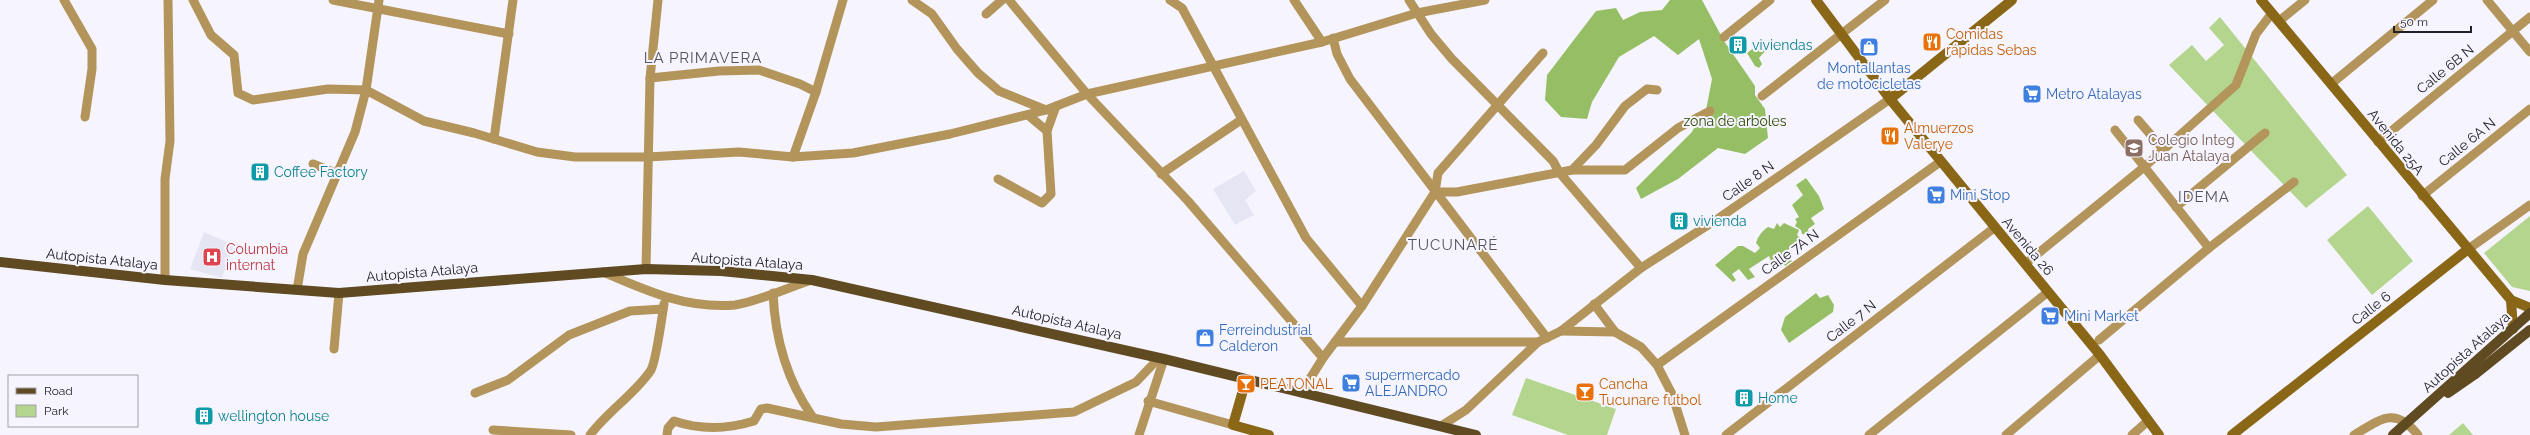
<svg xmlns="http://www.w3.org/2000/svg" width="2530" height="435" viewBox="0 0 2530 435" font-family="Raleway,sans-serif">
<rect width="100%" height="100%" fill="#f6f5ff"/>
<g fill="#e6e5f3">
<path d="M1244,171l12,20 -11,9 9,15 -19,10 -22,-36z"/>
<path d="M204,232l30,13 -12,33 -32,-9z"/>
</g>
<g fill="#b3d58e">
<path d="M2220,17l127,158 -41,33 -137,-143 23,-20 14,16 18,-16 -15,-17z"/>
<path d="M2368,206l45,55 -41,34 -45,-55z"/>
<path d="M2530,216v75l-18,-4 -28,-34z"/>
<path d="M1526,378l90,31 -9,26h-39l-56,-20z"/>
<path d="M2463,423l10,12h-24z"/>
</g>
<g fill="#96bf65">
<path d="M1670,0h32l22,41 31,45v9l10,14 3,29 -23,16 -27,-6 -40,31 -37,20 -5,-11 55,-55 15,-23 6,-31 -13,-40 -21,16 -24,-19 -35,21 -27,45 -5,17 -26,-2 -16,-17 2,-25 49,-64 20,-3 7,12 17,-8 22,-2z"/>
<path d="M1759,44h4l4,5 -8,9 3,6 -3,4 -4,-2 -8,-13z"/>
<path d="M1806,178l13,18 5,13 -13,9 4,6 -7,5 1,6 -7,-1 -1,-4 -6,-4 2,-4 -2,-3 4,-2 -7,-12 11,-10 -7,-10z"/>
<path d="M1777,223l3,4 4,-4 15,7 -2,5 3,3 -15,15 7,8 -7,5 -4,-5 -8,5 -4,-10 -20,13 6,8 -7,3 -9,-11 -7,5 4,6 -3,2 -18,-17 23,-19h5l12,7 5,-5 -4,-5c2,-7 6,-12 12,-16l6,2z"/>
<path d="M1816,293l4,5 8,-3 6,10 -1,7 -44,31 -8,-13 4,-13z"/>
</g>
<g fill="none" stroke-linecap="round" stroke-linejoin="round">
<g stroke="#b3945b" stroke-width="9">
<path d="M64,0l28,49v20l-7,48"/>
<path d="M193,0l18,35 23,20 4,38 15,7 75,-11 38,1 58,31 50,12 63,19 38,5h72l92,-5 54,5 60,-4 97,-19 96,-24 41,-16 235,-52 95,-29 68,-13"/>
<path d="M333,0l176,34"/>
<path d="M912,0l20,14 25,35 21,24 21,18 47,19"/>
<path d="M1009,0l78,94 101,107 135,157"/>
<path d="M1170,0l12,8 124,230 56,68"/>
<path d="M1294,0l28,42"/>
<path d="M1409,0l22,34 21,25 101,102 6,11 82,96"/>
<path d="M2487,0l43,52"/>
<path d="M986,14l16,-14"/>
<path d="M2279,21l26,-21"/>
<path d="M1724,37l46,-37"/>
<path d="M1333,38l4,16 13,25 197,259"/>
<path d="M650,78l69,-7 40,-1 41,14 16,8"/>
<path d="M2331,84l102,-84"/>
<path d="M1762,96l123,-96"/>
<path d="M2138,120l25,29"/>
<path d="M2115,130l94,118"/>
<path d="M1047,131l9,-25"/>
<path d="M494,139l19,-139"/>
<path d="M2378,142l152,-125"/>
<path d="M793,157l23,-65 27,-92"/>
<path d="M313,164l25,10"/>
<path d="M1572,170h53l53,-42 32,-17"/>
<path d="M1161,174l80,-54"/>
<path d="M998,179l44,24 9,-9 -4,-63 -19,-16"/>
<path d="M1435,192h22l115,-22 24,-25 29,-39 22,-17 10,1"/>
<path d="M2422,196l108,-87"/>
<path d="M2176,207l89,-74"/>
<path d="M2467,250l63,-45"/>
<path d="M2025,264l118,-96 93,-83 20,-51 16,-21"/>
<path d="M646,269l4,-191 8,-78"/>
<path d="M603,272c44,19 83,37 132,33 19,-2 57,-19 77,-25"/>
<path d="M165,280v-101l5,-38 -2,-141"/>
<path d="M297,290l6,-36 52,-122 11,-42 13,-90"/>
<path d="M773,293c2,45 13,86 39,123"/>
<path d="M1594,304l21,28"/>
<path d="M1561,331l54,1 26,15 16,18 15,29 13,41"/>
<path d="M2099,340l110,-92 85,-66"/>
<path d="M1335,342h203"/>
<path d="M334,349l5,-56"/>
<path d="M1657,365l283,-203"/>
<path d="M475,393l33,-13 61,-45 61,-24 33,-2"/>
<path d="M1301,393l22,-35 39,-52 73,-114 3,-19 105,-120"/>
<path d="M1148,401l85,24"/>
<path d="M1441,426l25,-16 72,-68 23,-11 80,-63 78,-50 171,-119"/>
<path d="M493,430l78,5"/>
<path d="M590,435c17,-23 46,-42 61,-65 5,-9 11,-53 13,-66"/>
<path d="M667,435l1,-7 6,-7c26,9 54,8 80,0l7,-12 6,-1 74,16 35,3 198,-15 62,-30 23,-24"/>
<path d="M1139,435l25,-76"/>
<path d="M1726,435l268,-207"/>
<path d="M1869,435l179,-143"/>
<path d="M2006,435l94,-80"/>
<path d="M2132,435l16,-14"/>
<path d="M2354,435c27,-16 41,-29 64,0"/>
</g>
<g stroke="#8a6617" stroke-width="10">
<path d="M1816,0l74,99 210,256 59,80"/>
<path d="M2261,0l250,300 19,8"/>
<path d="M1890,99l122,-99"/>
<path d="M2511,300l2,29"/>
<path d="M1246,380l-13,45 36,10"/>
<path d="M2232,435l235,-185"/>
</g>
<g stroke="#5f4a22" stroke-width="10">
<path d="M0,262l165,18 174,13 307,-24 75,2 91,9 352,79 312,76"/>
<path d="M2448,393l26,-18 56,-45"/>
<path d="M2393,435l137,-122"/>
</g>
</g>
<defs>
<symbol id="restaurant-square" viewBox="-11 -11 22 22"><rect x="-9" y="-9" width="18" height="18" rx="4" fill="#e8710a" stroke="#f6f5ff"/><path d="M-5-6h1v4h1v-4h1v4h1v-4h1v5L-1.5 .5V6h-2V.5L-5-1ZM5-6V6H3V1.5H1.5Q1.5-4 5-6Z" fill="#fff"/></symbol>
<symbol id="building-square" viewBox="-11 -11 22 22"><rect x="-9" y="-9" width="18" height="18" rx="4" fill="#0f9aa8" stroke="#f6f5ff"/><path d="M-4-6H4V6H1V3H-1V6H-4ZM-2.5-4.3h1.7v1.8h-1.7ZM.8-4.3h1.7v1.8H.8ZM-2.5-1h1.7V.8h-1.7ZM.8-1h1.7V.8H.8Z" fill="#fff"/></symbol>
<symbol id="shop-square" viewBox="-11 -11 22 22"><rect x="-9" y="-9" width="18" height="18" rx="4" fill="#3f7fe0" stroke="#f6f5ff"/><path d="M-5-2.5h2.3a2.7 3.5 0 0 1 5.4 0H5L5.5 6h-11ZM-1.5-2.5h3a1.5 2.3 0 0 0-3 0Z" fill="#fff"/></symbol>
<symbol id="supermarket-square" viewBox="-11 -11 22 22"><rect x="-9" y="-9" width="18" height="18" rx="4" fill="#3f7fe0" stroke="#f6f5ff"/><path d="M-6-5.5h2.5l.6 2H6L4.5 2H-2.5L-4.4-4H-6ZM-1.5 3.2a1.3 1.3 0 1 0 .1 0ZM3 3.2a1.3 1.3 0 1 0 .1 0Z" fill="#fff"/></symbol>
<symbol id="school-square" viewBox="-11 -11 22 22"><rect x="-9" y="-9" width="18" height="18" rx="4" fill="#8d6e63" stroke="#f6f5ff"/><path d="M0-5L7-2L0 1L-7-2ZM-4 1L0 2.5L4 1V4Q0 6-4 4Z" fill="#fff"/></symbol>
<symbol id="hospital-square" viewBox="-11 -11 22 22"><rect x="-9" y="-9" width="18" height="18" rx="4" fill="#e0444e" stroke="#f6f5ff"/><path d="M-5-5h3v3.5h4V-5h3V5h-3V1.5h-4V5h-3Z" fill="#fff"/></symbol>
<symbol id="bar-square" viewBox="-11 -11 22 22"><rect x="-9" y="-9" width="18" height="18" rx="4" fill="#e8710a" stroke="#f6f5ff"/><path d="M-6-5H6L.8 .8V4.5H3.5V6h-7V4.5H-.8V.8Z" fill="#fff"/></symbol>
</defs>
<g fill-rule="evenodd">
<use href="#restaurant-square" x="1921" y="31" width="22" height="22"/>
<use href="#building-square" x="1727" y="34" width="22" height="22"/>
<use href="#shop-square" x="1858" y="36" width="22" height="22"/>
<use href="#supermarket-square" x="2021" y="83" width="22" height="22"/>
<use href="#restaurant-square" x="1879" y="125" width="22" height="22"/>
<use href="#school-square" x="2123" y="137" width="22" height="22"/>
<use href="#building-square" x="249" y="161" width="22" height="22"/>
<use href="#supermarket-square" x="1925" y="184" width="22" height="22"/>
<use href="#building-square" x="1668" y="210" width="22" height="22"/>
<use href="#hospital-square" x="201" y="246" width="22" height="22"/>
<use href="#supermarket-square" x="2039" y="305" width="22" height="22"/>
<use href="#shop-square" x="1194" y="327" width="22" height="22"/>
<use href="#supermarket-square" x="1340" y="372" width="22" height="22"/>
<use href="#bar-square" x="1235" y="373" width="22" height="22"/>
<use href="#bar-square" x="1574" y="381" width="22" height="22"/>
<use href="#building-square" x="1733" y="387" width="22" height="22"/>
<use href="#building-square" x="193" y="405" width="22" height="22"/>
</g>
<g text-anchor="middle" dominant-baseline="central" stroke-width="4" stroke-linejoin="round" paint-order="stroke">
<g font-size="14" fill="#c56008" stroke="#f6f5ff" text-anchor="start">
<text x="1946" y="34">Comidas<tspan x="1946" dy="16">rápidas Sebas</tspan></text>
<text x="1904" y="128">Almuerzos<tspan x="1904" dy="16">Valerye</tspan></text>
<text x="1260" y="384">PEATONAL</text>
<text x="1599" y="384">Cancha<tspan x="1599" dy="16">Tucunare futbol</tspan></text>
</g>
<g font-size="14" fill="#0d838f" stroke="#f6f5ff" text-anchor="start">
<text x="1752" y="45">viviendas</text>
<text x="274" y="172">Coffee Factory</text>
<text x="1693" y="221">vivienda</text>
<text x="1758" y="398">Home</text>
<text x="218" y="416">wellington house</text>
</g>
<g font-size="14" fill="#366cbe" stroke="#f6f5ff" text-anchor="start">
<text x="1869" y="68" text-anchor="middle">Montallantas<tspan x="1869" dy="16">de motocicletas</tspan></text>
<text x="2046" y="94">Metro Atalayas</text>
<text x="1950" y="195">Mini Stop</text>
<text x="2064" y="316">Mini Market</text>
<text x="1219" y="330">Ferreindustrial<tspan x="1219" dy="16">Calderon</tspan></text>
<text x="1365" y="375">supermercado<tspan x="1365" dy="16">ALEJANDRO</tspan></text>
</g>
<g font-size="14" fill="#222226" stroke="#f6f5ff">
<text transform="translate(2445 69) rotate(-39)">Calle 6B N</text>
<text transform="translate(2396 142) rotate(51)">Avenida 25A</text>
<text transform="translate(2467 142) rotate(-39)">Calle 6A N</text>
<text transform="translate(1748 181) rotate(-35)">Calle 8 N</text>
<text transform="translate(2028 246) rotate(50)">Avenida 26</text>
<text transform="translate(1790 252) rotate(-36)">Calle 7A N</text>
<text transform="translate(102 259) rotate(6)">Autopista Atalaya</text>
<text transform="translate(747 261) rotate(4)">Autopista Atalaya</text>
<text transform="translate(422 272) rotate(-5)">Autopista Atalaya</text>
<text transform="translate(2371 308) rotate(-38)">Calle 6</text>
<text transform="translate(1851 321) rotate(-38)">Calle 7 N</text>
<text transform="translate(1067 322) rotate(13)">Autopista Atalaya</text>
<text transform="translate(2466 352) rotate(-42)">Autopista Atalaya</text>
</g>
<g font-size="14" fill="#2e4704" stroke="#f6f5ff">
<text x="1735" y="121">zona de arboles</text>
</g>
<g font-size="14" fill="#785e54" stroke="#f6f5ff" text-anchor="start">
<text x="2148" y="140">Colegio Integ<tspan x="2148" dy="16">Juan Atalaya</tspan></text>
</g>
<g font-size="14" fill="#be3a42" stroke="#f6f5ff" text-anchor="start">
<text x="226" y="249">Columbia<tspan x="226" dy="16">internat</tspan></text>
</g>
<g font-size="15" letter-spacing="1" fill="#54545d" stroke="#f6f5ff">
<text x="703" y="58">LA PRIMAVERA</text>
<text x="2204" y="197">IDEMA</text>
<text x="1453" y="245">TUCUNARÉ</text>
</g>
</g>
<rect x="8" y="375" width="130" height="52" fill="#f6f5ff" stroke="#a1a1a8"/>
<rect x="16" y="388" width="20" height="6" fill="#5f4a22" stroke="#a1a1a8"/>
<text x="44" y="395" font-size="12" fill="#222226">Road</text>
<rect x="16" y="405" width="20" height="12" fill="#b3d58e" stroke="#a1a1a8"/>
<text x="44" y="415" font-size="12" fill="#222226">Park</text>
<path d="M2394 26v6h77v-6" fill="none" stroke="#222226" stroke-width="2"/>
<text x="2400" y="26" font-size="12" fill="#222226" stroke="#f6f5ff" stroke-width="3" paint-order="stroke">50 m</text>
</svg>
